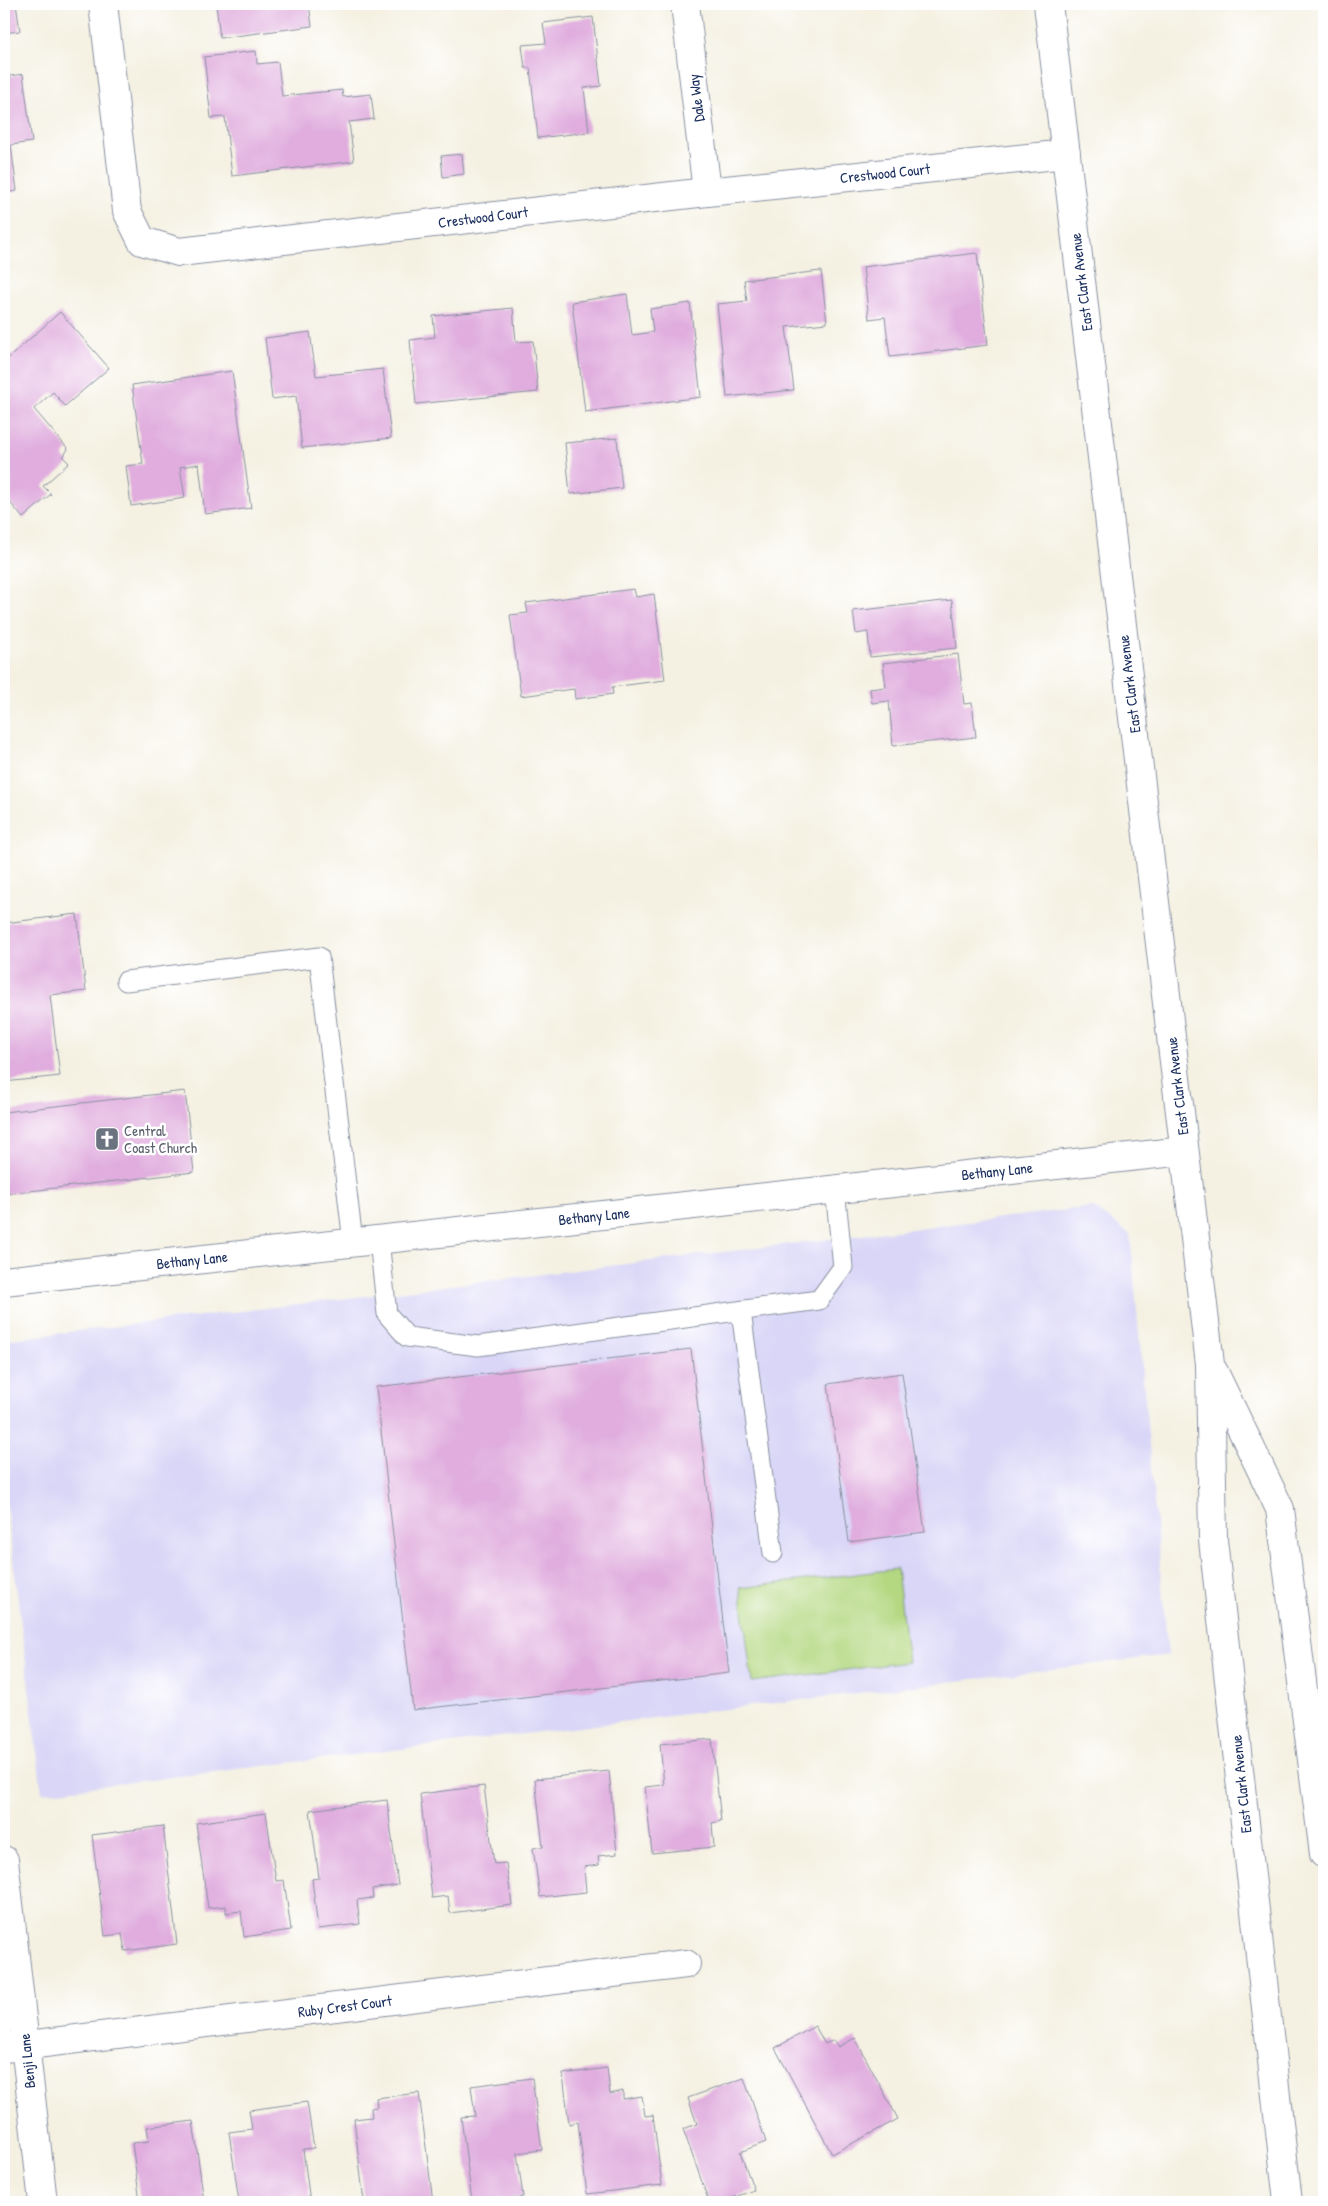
<svg xmlns="http://www.w3.org/2000/svg" width="1328" height="2206" viewBox="0 0 1328 2206" font-family="'Patrick Hand',sans-serif">
<rect width="100%" height="100%" fill="#fff"/>
<filter id="ink" filterUnits="userSpaceOnUse"><feTurbulence type="fractalNoise" baseFrequency=".02" numOctaves="2"/><feDisplacementMap in="SourceGraphic" scale="10" xChannelSelector="R" yChannelSelector="G"/><feConvolveMatrix kernelMatrix="1 2 1 2 8 2 1 2 1" color-interpolation-filters="sRGB"/></filter>
<filter id="wash" filterUnits="userSpaceOnUse"><feTurbulence type="fractalNoise" baseFrequency=".0096" numOctaves="4" result="noise"/><feDisplacementMap in="SourceGraphic" scale="20" xChannelSelector="R" yChannelSelector="G"/><feGaussianBlur stdDeviation="1.12" result="paint"/><feColorMatrix in="noise" values="0 0 0 0 0 0 0 0 0 0 0 0 0 0 0 0 0 1.4 0 .05"/><feComposite in="paint" operator="in"/></filter>
<g filter="url(#wash)">
<rect width="100%" height="100%" fill="#f4f1e2"/>
<path fill="#d9d6f7" d="M1092,1207l38,27 38,421 -1126,138 -38,-306v-147z"/>
<path fill="#b4d881" stroke="#688470" d="M897,1569l11,93 -156,20 -12,-94z"/>
<g id="blocks">
<g fill="#e0adde">
<path d="M4,4h12l4,27 -16,2z"/>
<path d="M216,4h93l3,22 -92,12z"/>
<path d="M593,17l8,69 -17,2 5,44 -51,6 -8,-70h-5l-3,-23 24,-2 -3,-20z"/>
<path d="M256,51l1,13 21,-2 4,34 60,-6 1,7 28,-3 3,25 -25,3 5,39 -122,15 -7,-59 -14,1 -7,-61z"/>
<path d="M23,74l9,68 -21,3 6,46 -13,2v-116z"/>
<path d="M462,154l2,20 -21,3 -2,-21z"/>
<path d="M977,253l11,92 -98,12 -5,-40 -16,2 -6,-52z"/>
<path d="M821,271l6,52 -41,4 8,63 -67,7 -10,-93 30,-3 -3,-21z"/>
<path d="M627,294l5,41 21,-3 -3,-23 40,-6 11,94 -116,15 -13,-110z"/>
<path d="M513,308l3,34 17,-1 5,51 -122,12 -6,-64 25,-3 -2,-21z"/>
<path d="M60,312l49,56 -44,38 -12,-14 -19,17 34,40 -5,8 6,6 -26,23 8,8 -28,24 -19,-23v-133z"/>
<path d="M310,332l6,44 67,-7 8,69 -89,10 -6,-52 -24,3 -7,-61z"/>
<path d="M232,371l19,137 -46,6 -6,-50 -19,3 5,31 -54,8 -5,-40 17,-2 -11,-79z"/>
<path d="M617,438l5,50 -52,6 -5,-51z"/>
<path d="M634,589l2,8 18,-3 11,86 -53,7 1,7 -38,5 -1,-10 -53,7 -11,-81 18,-2 -2,-10z"/>
<path d="M952,600l5,48 -87,9 -2,-25 -12,2 -3,-23z"/>
<path d="M958,654l6,50 8,-1 4,34 -83,9 -4,-45 -17,2 -2,-14 16,-2 -3,-24z"/>
<path d="M77,914l9,77 -36,4 10,81 -56,6v-159z"/>
<path d="M185,1091l9,81 -190,22v-82z"/>
<path d="M691,1349l38,324 -316,37 -37,-323z"/>
<path d="M902,1373l23,159 -76,10 -21,-158z"/>
<path d="M712,1739l9,82 -9,2 2,24 -62,6 -7,-66 19,-2 -4,-41z"/>
<path d="M609,1771l8,83 -19,2 1,9 -15,2 2,25 -46,5 -7,-49 10,-1 -8,-68z"/>
<path d="M484,1786l10,78 12,-1 6,42 -62,8 -2,-17 -16,2 -12,-104z"/>
<path d="M387,1800l11,85 -26,4 1,9 -16,2 3,24 -42,5 -6,-50 7,-1 -9,-68z"/>
<path d="M266,1813l10,68 8,-1 7,50 -47,7 -3,-26 -15,2v-7l-18,2 -12,-85z"/>
<path d="M163,1826l14,118 -52,7 -3,-17 -17,2 -13,-101z"/>
<path d="M815,2026l10,18 9,-4 4,7 17,-9 43,81 -66,35 -57,-106z"/>
<path d="M607,2068l3,26 13,-3v8l19,-3 3,20 8,-1 9,70 -75,9 -9,-72 -9,2 -6,-50z"/>
<path d="M532,2078l10,72 -25,3 6,44 -51,5 -11,-85 14,-1 -4,-30z"/>
<path d="M744,2078l22,64 -26,10 14,38 -33,12h-12l-26,-73 14,-5 -9,-26z"/>
<path d="M419,2093l14,109h-69l-10,-83 18,-2 -1,-9 6,-1 -1,-9z"/>
<path d="M307,2102l7,46 -11,1 7,53h-71l-10,-70 23,-3 -3,-19z"/>
<path d="M193,2121l11,81h-64l-8,-59 17,-2 -2,-14z"/>
</g>
</g>
</g>
<g filter="url(#ink)">
<use href="#blocks" fill-opacity="0" stroke="#8890a0" stroke-width="1"/>
<g fill="none" stroke-linecap="round" stroke-linejoin="round">
<defs>
<g id="lane">
<path d="M126,981l193,-24 34,285"/>
<path d="M379,1240l8,74 20,23 71,9 341,-46 24,-33 -8,-78"/>
<path d="M741,1311l32,242"/>
</g>
<g id="street">
<path d="M103,4l24,207 15,30 37,11 528,-60 359,-38"/>
<path d="M685,4l22,188"/>
<path d="M4,1281l1180,-130"/>
<path d="M4,1860l39,342"/>
<path d="M4,2048l682,-84"/>
</g>
<g id="secondary">
<path d="M1048,4l162,1360 3,176 75,662"/>
<path d="M1214,1372l66,137 44,345"/>
</g>
</defs>
<use href="#lane" stroke="#8890a0" stroke-width="21"/>
<use href="#street" stroke="#8890a0" stroke-width="30"/>
<use href="#secondary" stroke="#8890a0" stroke-width="30"/>
<use href="#lane" stroke="#fff" stroke-width="19"/>
<use href="#street" stroke="#fff" stroke-width="28"/>
<use href="#secondary" stroke="#fff" stroke-width="28"/>
</g>
</g>
<defs>
<symbol id="church-square" viewBox="-11 -11 22 22"><rect x="-9" y="-9" width="18" height="18" rx="4" fill="#6b7280" stroke="#fff"/><path d="M-1.2-6h2.4v3.5h3.3v2.4h-3.3V6h-2.4V-.1h-3.3v-2.4h3.3Z" fill="#fff"/></symbol>
</defs>
<g fill-rule="evenodd">
<use href="#church-square" x="93" y="1125" width="28" height="28"/>
</g>
<g text-anchor="middle" dominant-baseline="central" stroke-width="5" stroke-linejoin="round" paint-order="stroke">
<g font-size="15" fill="#1b2f5e" stroke="#fff">
<text transform="translate(696 98) rotate(-97)">Dale Way</text>
<text transform="translate(885 173) rotate(-6)">Crestwood Court</text>
<text transform="translate(483 217) rotate(-7)">Crestwood Court</text>
<text transform="translate(1081 282) rotate(-97)">East Clark Avenue</text>
<text transform="translate(1129 684) rotate(-97)">East Clark Avenue</text>
<text transform="translate(1177 1086) rotate(-97)">East Clark Avenue</text>
<text transform="translate(997 1171) rotate(-6)">Bethany Lane</text>
<text transform="translate(594 1216) rotate(-6)">Bethany Lane</text>
<text transform="translate(192 1260) rotate(-6)">Bethany Lane</text>
<text transform="translate(1241 1784) rotate(-96)">East Clark Avenue</text>
<text transform="translate(345 2006) rotate(-7)">Ruby Crest Court</text>
<text transform="translate(27 2061) rotate(-96)">Benji Lane</text>
</g>
<g font-size="15" fill="#5b616d" stroke="#fff" text-anchor="start">
<text x="124" y="1130">Central<tspan x="124" dy="17">Coast Church</tspan></text>
</g>
</g>
<rect width="1328" height="2206" fill="none" stroke="#fff" stroke-width="20"/>
</svg>
